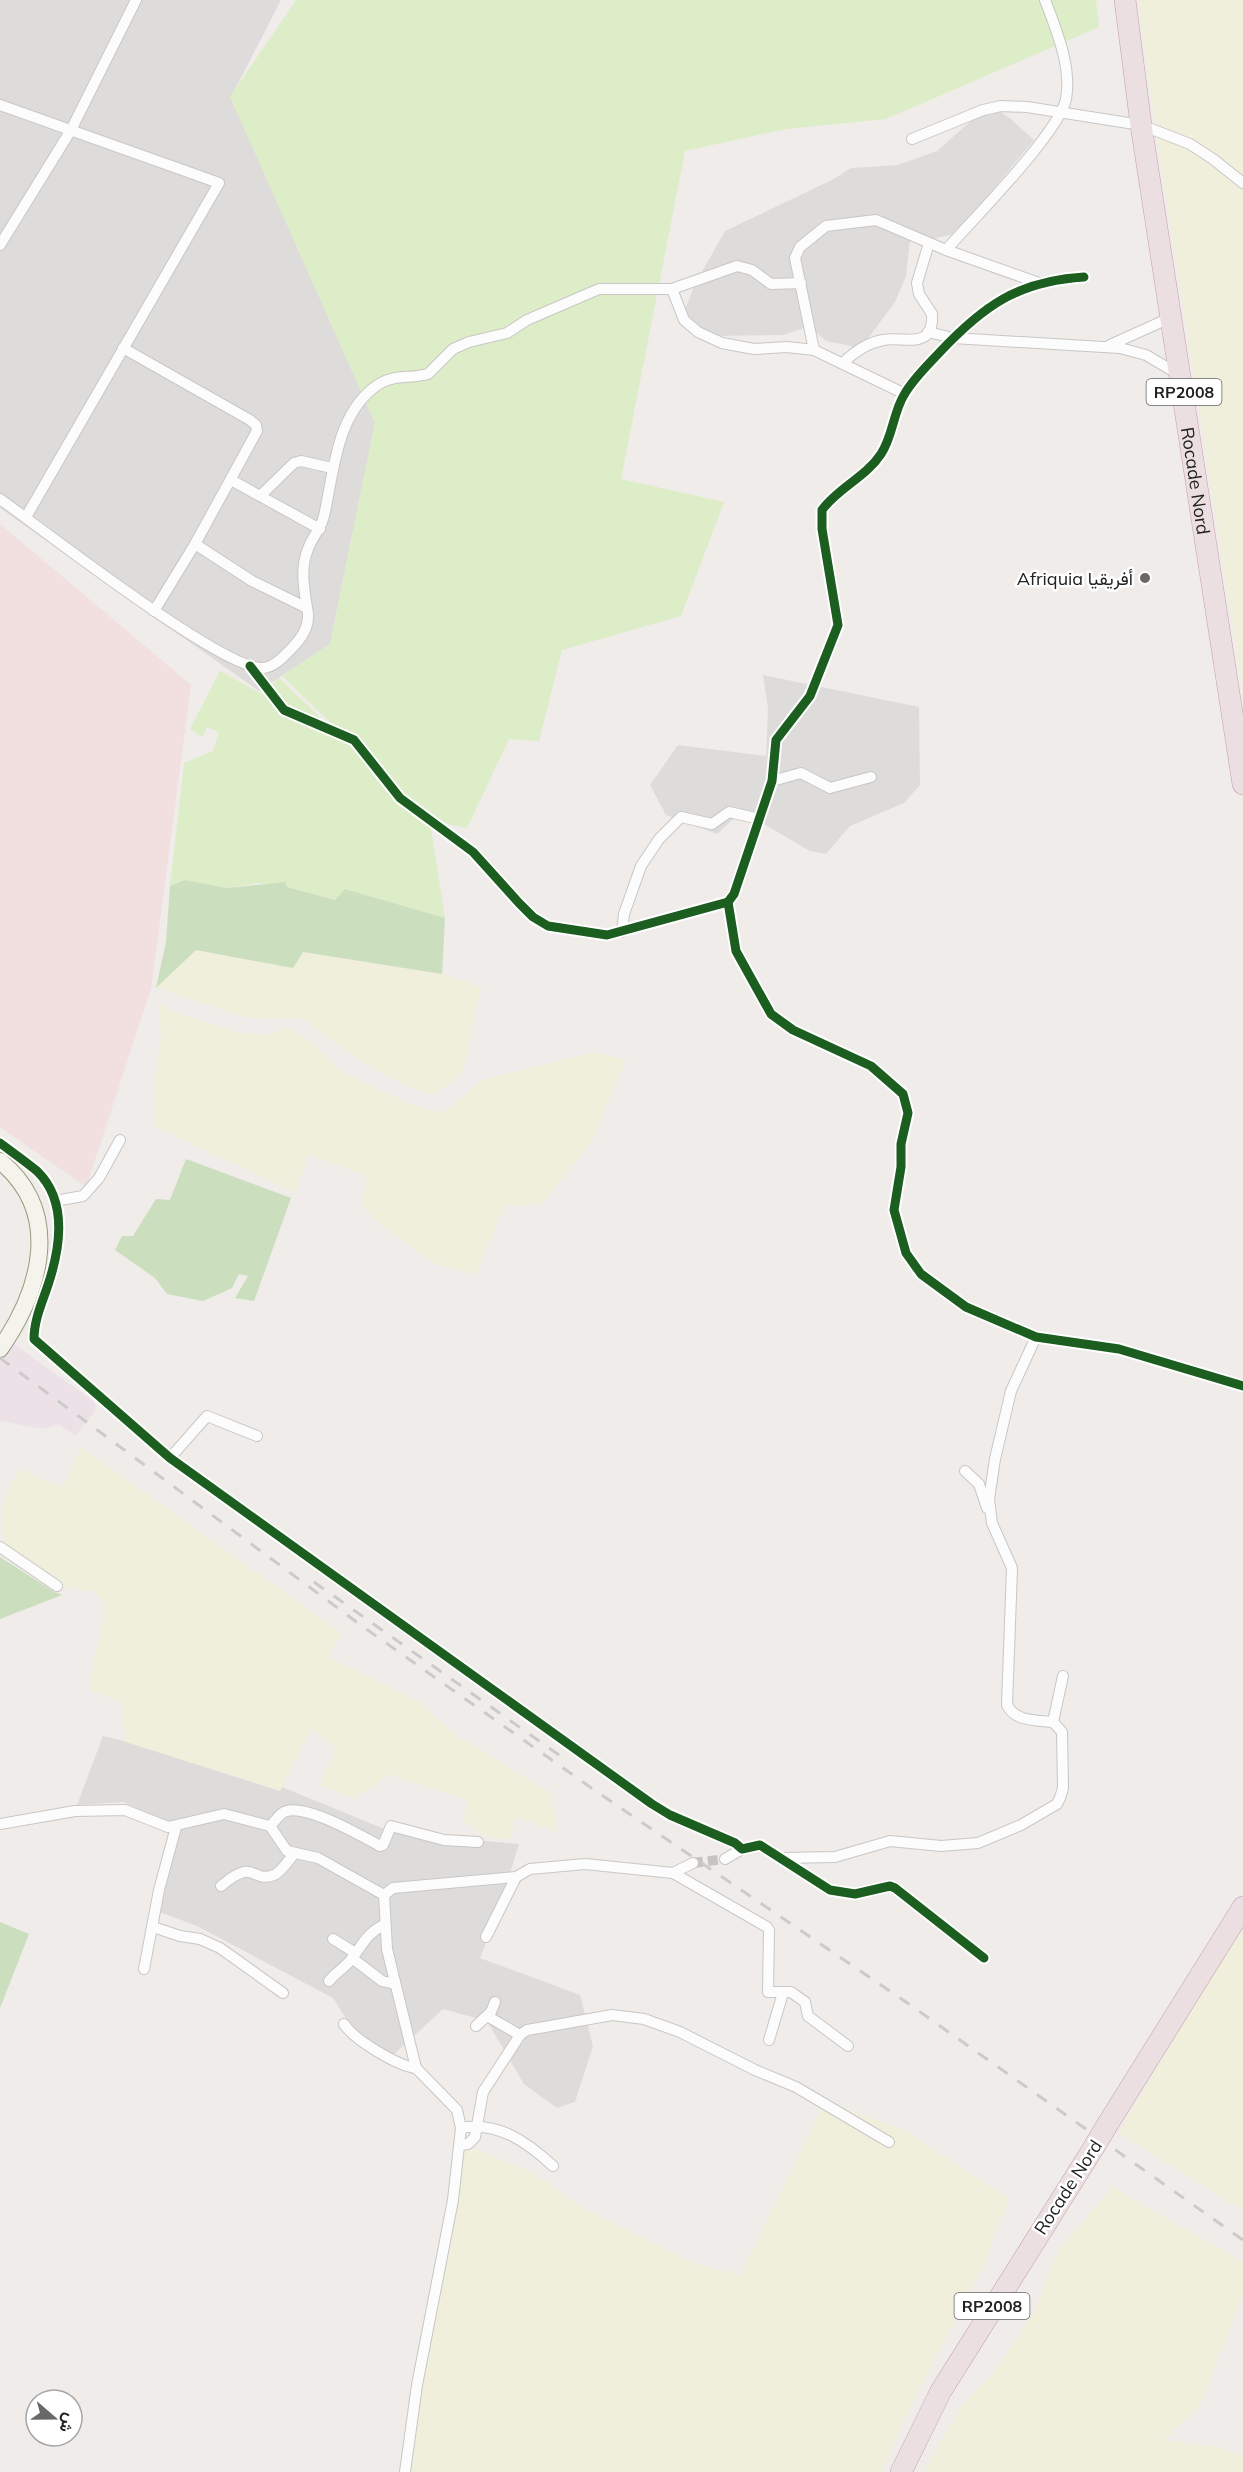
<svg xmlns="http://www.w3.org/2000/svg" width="1243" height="2472" viewBox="0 0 1243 2472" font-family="Mulish,Vazirmatn,sans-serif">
<rect width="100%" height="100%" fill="#efece9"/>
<g fill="#dedcdb">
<path d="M0,0h281l-50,97 144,326 -45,221 -71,47 -259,-183z"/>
<path d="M990,104l22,16 22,20 -77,93 -25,6h-22l-4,37 -11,26 -34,46 -35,-7 -17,-15 -25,9 -71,1 -32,-16 14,-36 30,-53 107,-51 19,-12 47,-3 39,-14z"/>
<path d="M763,675l156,32 1,78 -16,18 -54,23 -24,28 -16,-3 -55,-32 -16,-5 -22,20 -51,-19 -16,-30 28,-40 88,11 2,-48z"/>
<path d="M103,1736l135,33 156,64 125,11 -22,71 -17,43 100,37 13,51 -18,56 -18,6 -33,-24 -37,-63 -44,-12 -54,50 -32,-23 -24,-38 -136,-72 -40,-15 21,-85 -55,-24 -46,3z"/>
</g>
<path fill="#f1e0df" d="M0,524l191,161 -40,304 -65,198 -86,-60z"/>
<path fill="#ede1e8" d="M0,1334l93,67 3,5 -2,6 -19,24 -16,-12 -15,5 -44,-8z"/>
<g fill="#f0efdc">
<path d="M1138,0h105v694l-88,-568z"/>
<path d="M196,950l97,18 10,-16 139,22 39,13 -18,85 -29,23 -27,-9 -50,-27 -55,-40 -55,-1 -91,-30z"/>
<path d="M158,1003l16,9 63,20 30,4 19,-9 24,14 30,29 70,34 34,9 37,-33 113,-28 32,8 -36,84 -48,60 -37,2 -29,68 -41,-10 -55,-39 -18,-20 5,-29 -58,-21 -14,38 -139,-66 -1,-44 6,-50z"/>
<path d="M81,1447l260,186 -14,24 90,43 40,36 92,56 10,40 -44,-15 -5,23 -25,-3 -22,-17 5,-20 -82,-26 -10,11 -23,14 -33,-14 16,-37 -25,-19 -31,62 -154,-49 -4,-41 -31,-9v-19l15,-69 -13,-13 -32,-4 -54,-40 -6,-20 1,-25 18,-34 42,20z"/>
<path d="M1243,1923v288l-125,-78z"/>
<path d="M825,2101l79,29 105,69 -27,70 -66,127 -35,76h-478l60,-328 71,29 41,30 122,61 43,11z"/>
<path d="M1112,2187l131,75v33l-44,112 -35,33 54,7 25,9v16h-319l38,-67 30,-30 42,-64 24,-60z"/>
</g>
<g fill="#ddedc7">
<path d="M296,0h800l3,27 -213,92 -100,10 -101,22 -64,328 103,23 -43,114 -119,34 -23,91 -30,-2 -42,89 -34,-7 -151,-145 48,-32 45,-221 -145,-326z"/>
<path d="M220,671l42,23 17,-16 151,145 15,95 -100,-29 -9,11 -49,-13 -30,-4 -30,5 -42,-8 -15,6 14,-123 29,-12 6,-19 -12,-5 -4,10 -13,-8z"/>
</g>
<g fill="#cbdebe">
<path d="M185,880l42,8 58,-6 2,5 48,13 10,-11 100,29 -3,56 -139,-22 -10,16 -97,-18 -40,38 10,-46 4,-56z"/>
<path d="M186,1159l105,39 -37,103 -19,-3 13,-22 -9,-2 -7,14 -29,13 -36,-7 -12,-16 -40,-28 7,-14h11l23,-37 14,1z"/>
<path d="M0,1557l53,34 9,4 -62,24z"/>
<path d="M0,1922l29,12 -29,74z"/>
</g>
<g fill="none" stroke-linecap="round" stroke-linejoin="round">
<path stroke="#c6c3c1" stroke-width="10" stroke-dasharray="10 5" stroke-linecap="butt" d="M693,1863l32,-4"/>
<defs>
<g id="street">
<path d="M0,105l219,78 -193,334"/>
<path d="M912,139l71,-29 18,-4 26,1 114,18 49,19 23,15 30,24"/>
<path d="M0,245l71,-115 65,-130"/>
<path d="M946,250c27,-31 113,-117 120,-151 6,-32 -10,-70 -21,-99"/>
<path d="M672,289l12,31 14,12 24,11 32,6 33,-2 27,3 91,44"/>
<path d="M928,332l25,6 167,10 26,7 32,19"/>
<path d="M1110,345l62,-28"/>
<path d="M123,348l127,72 6,5 1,6 -62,113 -41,67"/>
<path d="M814,350l-19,-92 5,-11 26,-21 50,-6 70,30 93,33"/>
<path d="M843,363c11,-11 24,-20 40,-23 21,-4 51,11 49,-26l-13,-20 -2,-11 12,-40"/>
<path d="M231,480l89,49"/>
<path d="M260,496l34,-33 7,-2 31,7"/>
<path d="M0,499c41,29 224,172 263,169 12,-1 21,-12 29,-20 11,-11 19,-25 15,-40l-55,-27 -57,-37"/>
<path d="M307,608c-3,-20 -7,-40 1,-59 4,-12 13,-20 16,-33 10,-44 12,-104 55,-132 16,-10 32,-5 49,-10l25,-25 16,-7 38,-9 20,-13 72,-31h73l65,-23 15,4 19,14 30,-1"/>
<path d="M250,666l34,44 70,30 46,58 73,54 46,51 14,14 15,9 59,9 121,-33 6,-8 38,-113 4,-41 34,-44 28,-71 -16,-96v-19c16,-22 44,-33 59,-56 12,-18 12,-41 23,-59 9,-16 23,-29 35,-42 44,-47 79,-72 145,-76"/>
<path d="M772,781l29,-8 29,15 41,-11"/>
<path d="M728,902l8,49 35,63 22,16 78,36 32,28 5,19 -7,31v23l-7,43 12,43 15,21 45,33 70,30 83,12 124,37"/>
<path d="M622,932l2,-18 17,-48 18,-27 22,-22 31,7 17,-12 31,7"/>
<path d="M0,1143c12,9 25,18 37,28 31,30 23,78 11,114 -6,18 -14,35 -14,54l136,119 482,346 18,11 65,28 7,6 18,-4 70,45 25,4 35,-8 5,2 89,70"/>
<path d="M55,1201l28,-5 16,-18 21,-38"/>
<path d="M170,1458l37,-42 50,20"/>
<path d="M965,1471l14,13 8,24"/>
<path d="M0,1547l57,39"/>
<path d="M1053,1722l10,-46"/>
<path d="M0,1824l75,-13 50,-1 43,17 56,-13 46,12c5,-4 10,-14 17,-15 21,-6 73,24 93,35l3,-1 8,-19 53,14 34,2"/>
<path d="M270,1826l17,25 31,7 66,37 3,54 29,119 41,42 4,18 -8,72 -36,185 -12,87"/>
<path d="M785,1858l50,-1 55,-16 51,5 37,-3 43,-18 36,-21 3,-6 3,-10 -1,-56 -9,-10c-16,-2 -38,0 -46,-17l5,-137 -20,-45 -3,-24 6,-40 16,-68 25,-54"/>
<path d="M725,1859l17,-10"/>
<path d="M673,1873l20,-10"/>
<path d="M221,1886c35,-30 30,-2 53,-11 7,-3 15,-15 20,-21"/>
<path d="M384,1895l9,-7 123,-11 14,-8 55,-5 88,9 94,54 2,3 -1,62h23l14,10 3,14 40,30"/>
<path d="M153,1927l27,9 20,3 20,9 63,45"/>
<path d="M486,1937l30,-60"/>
<path d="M333,1939l21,13"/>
<path d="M352,1958l30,23 13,3"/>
<path d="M144,1969l15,-79 17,-63"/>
<path d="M329,1981c6,-8 14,-12 20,-19 13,-15 16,-28 35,-37"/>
<path d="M487,2016l33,19"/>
<path d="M344,2024c10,16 54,42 72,44"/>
<path d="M476,2026l15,-14 4,-10"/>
<path d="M769,2040l14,-47"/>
<path d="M461,2128c37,-7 66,14 92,38"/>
<path d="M460,2145l8,-1 7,-7 8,-45 37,-57 7,-5 12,-2 73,-13 32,4 36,13 75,38 41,17 93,55"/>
</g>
<path id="secondary" d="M0,1161c63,52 41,129 0,188"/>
<g id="highway">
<path id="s1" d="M1125,0l16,125 102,659"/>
<path d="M1109,2122l134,-215"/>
<path d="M901,2472l40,-81 153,-244"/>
</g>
</defs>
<use href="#street" stroke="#c8c7c5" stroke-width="12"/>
<use href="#secondary" stroke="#9a9a7f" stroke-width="18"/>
<use href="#highway" stroke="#c69eac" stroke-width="22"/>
<use href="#street" stroke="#fdfcfc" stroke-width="10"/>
<use href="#secondary" stroke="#f4f4ec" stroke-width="16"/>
<use href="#highway" stroke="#ecdfe1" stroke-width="21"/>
<g stroke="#cbcbca" stroke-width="3" stroke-dasharray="12 12" stroke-linecap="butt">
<path d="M0,1358l362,268 228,161 316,215 337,238"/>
<path d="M314,1582l245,173"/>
</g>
<defs>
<path id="highway-bridge" d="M1094,2147l15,-25"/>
</defs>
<use href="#highway-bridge" stroke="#c69eac" stroke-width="22" stroke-linecap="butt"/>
<use href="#highway-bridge" stroke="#ecdfe1" stroke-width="21"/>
<defs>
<g id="cycleway">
<path d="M250,666l34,44 70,30 46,58 73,54 46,51 14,14 15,9 59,9 121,-33 6,-8 38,-113 4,-41 34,-44 28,-71 -16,-96v-19c16,-22 44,-33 59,-56 12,-18 12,-41 23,-59 9,-16 23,-29 35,-42 44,-47 79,-72 145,-76"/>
<path d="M728,902l8,49 35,63 22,16 78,36 32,28 5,19 -7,31v23l-7,43 12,43 15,21 45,33 70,30 83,12 124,37"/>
<path d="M0,1143c12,9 25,18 37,28 31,30 23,78 11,114 -6,18 -14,35 -14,54l136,119 482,346 18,11 65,28 7,6 18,-4 70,45 25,4 35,-8 5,2 89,70"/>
</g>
</defs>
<use href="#cycleway" stroke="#fff" stroke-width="13"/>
<use href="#cycleway" stroke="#1b5e20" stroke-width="9"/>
</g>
<circle fill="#696867" stroke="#fff" stroke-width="2" cx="1145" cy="578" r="6"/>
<g text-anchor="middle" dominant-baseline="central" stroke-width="5" stroke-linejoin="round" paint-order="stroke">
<g fill="#fff" stroke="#646464" stroke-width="1.5">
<rect x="1146.5" y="379" width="75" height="26" rx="4.5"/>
<rect x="954.5" y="2293" width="75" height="26" rx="4.5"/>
</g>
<g font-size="16" font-weight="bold" fill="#212121">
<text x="1184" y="392">RP2008</text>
<text x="992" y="2306">RP2008</text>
</g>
<g font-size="18" fill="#212121" stroke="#fff">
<text stroke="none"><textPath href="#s1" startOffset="486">Rocade Nord</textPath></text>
<text transform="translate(1068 2187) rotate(-57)">Rocade Nord</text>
</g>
<g font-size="18" fill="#212121" stroke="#fff" text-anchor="end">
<text x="1133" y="578">Afriquia أفريقيا</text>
</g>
</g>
<g transform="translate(54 2418) rotate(110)"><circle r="28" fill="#ffffff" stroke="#a6a6a6" stroke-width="1.5"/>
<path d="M0-4.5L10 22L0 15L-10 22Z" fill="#696867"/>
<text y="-9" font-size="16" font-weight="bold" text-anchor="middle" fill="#212121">ش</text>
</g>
</svg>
